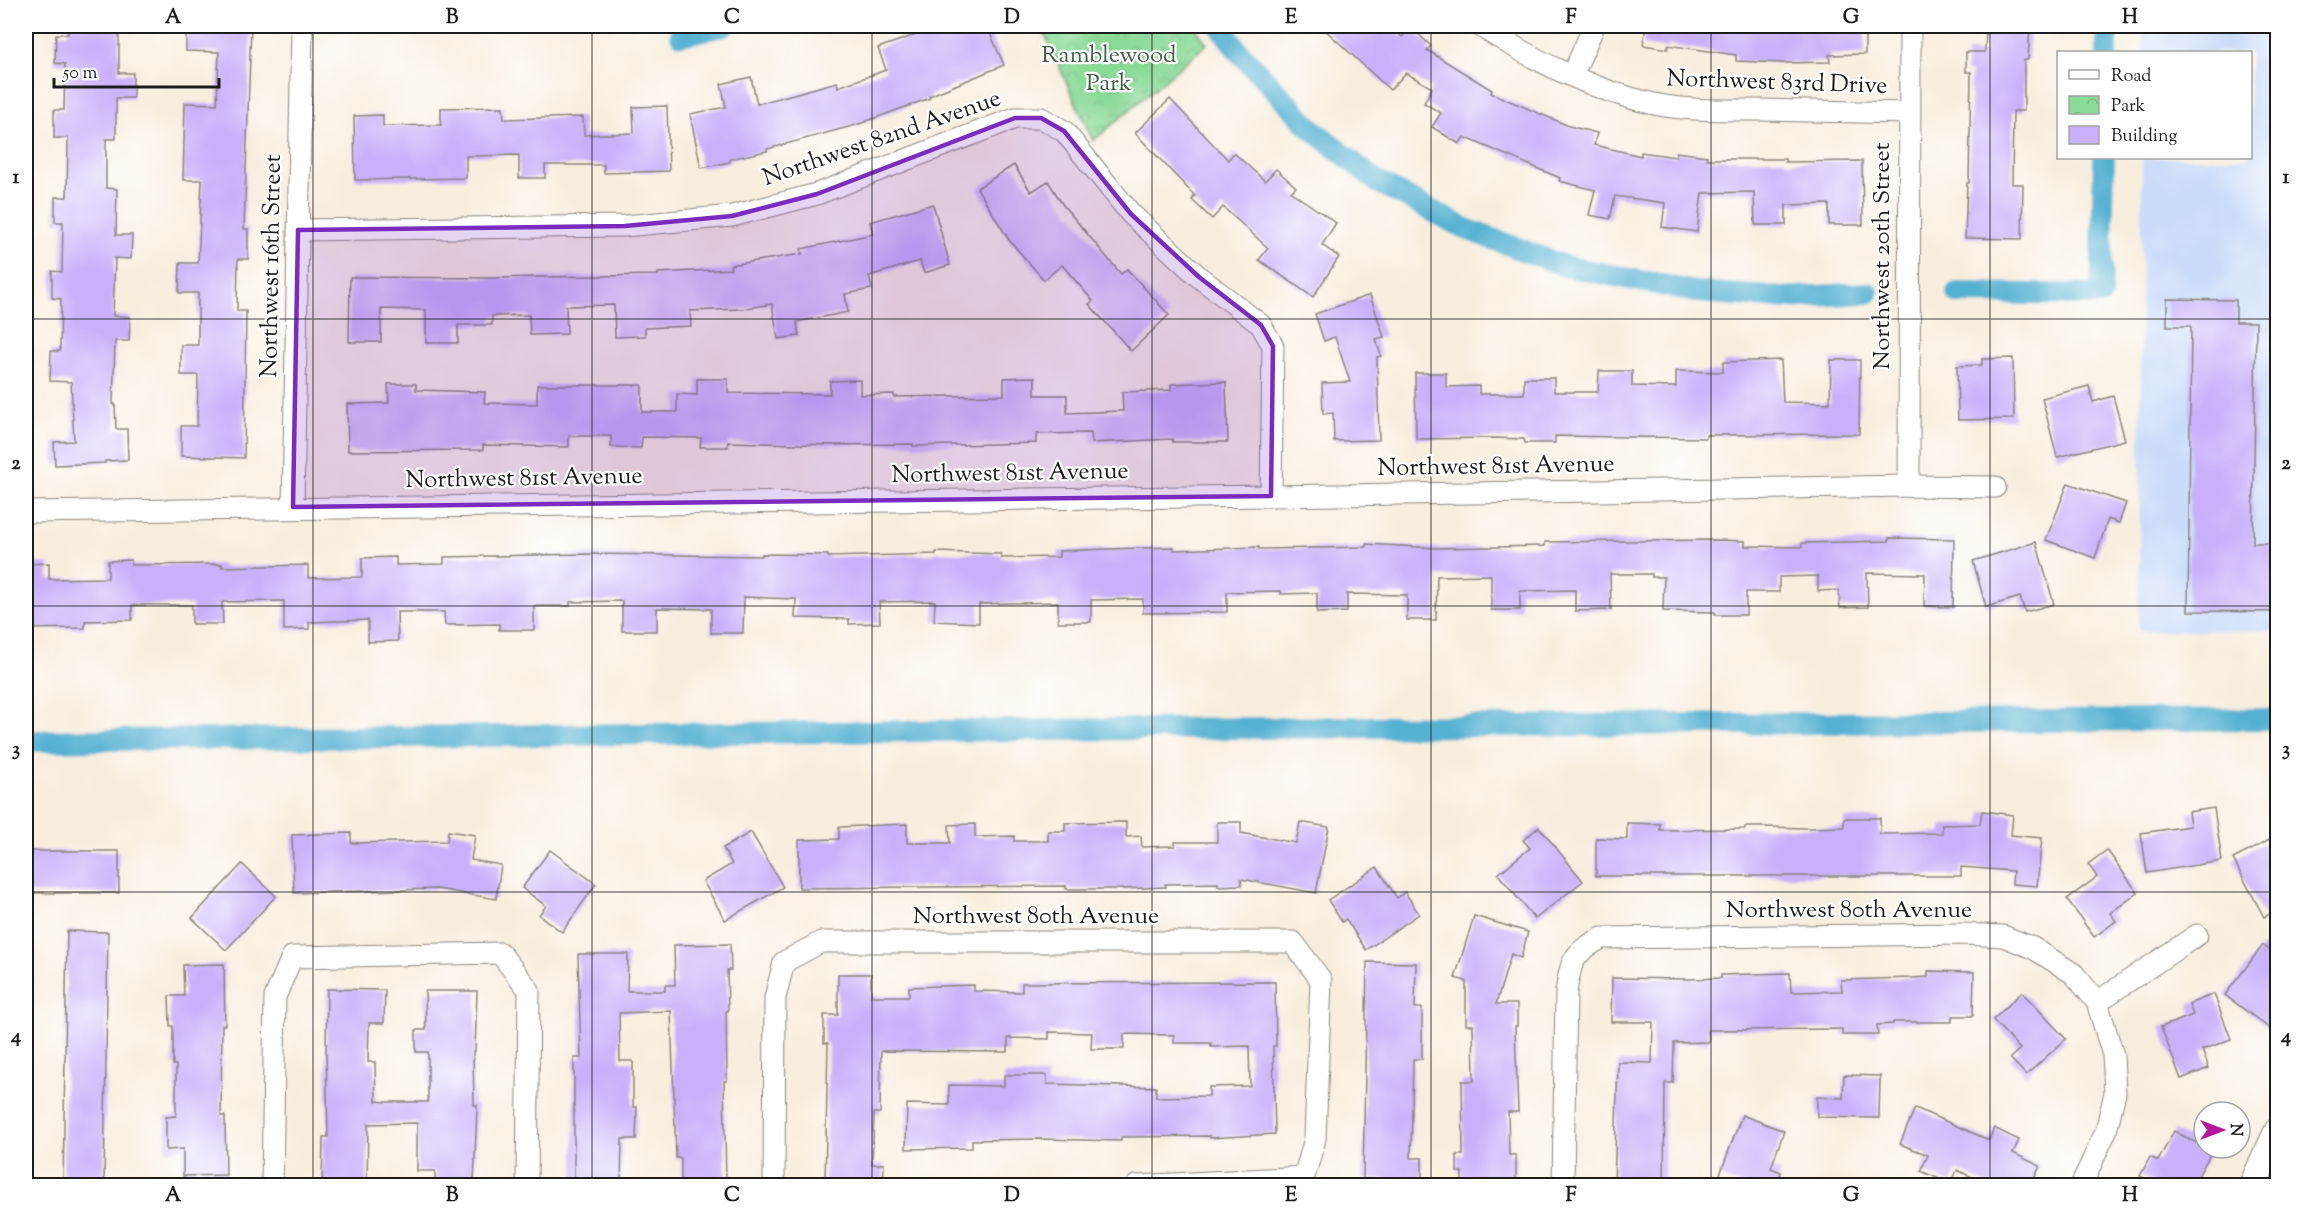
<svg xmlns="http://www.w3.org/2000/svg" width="2303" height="1211" viewBox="0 0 2303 1211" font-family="'Sorts Mill Goudy',serif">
<defs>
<pattern id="park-crowns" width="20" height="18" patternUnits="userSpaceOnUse" patternTransform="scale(1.5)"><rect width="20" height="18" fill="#8bda98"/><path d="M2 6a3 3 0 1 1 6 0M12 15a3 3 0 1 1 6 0" fill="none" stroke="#77ba82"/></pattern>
</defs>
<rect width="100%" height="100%" fill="#fff"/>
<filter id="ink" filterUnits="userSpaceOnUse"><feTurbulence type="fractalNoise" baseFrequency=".0167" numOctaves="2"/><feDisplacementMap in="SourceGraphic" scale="12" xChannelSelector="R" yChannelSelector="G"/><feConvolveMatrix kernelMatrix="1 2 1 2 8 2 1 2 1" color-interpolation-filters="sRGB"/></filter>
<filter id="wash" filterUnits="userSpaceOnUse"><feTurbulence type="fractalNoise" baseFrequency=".008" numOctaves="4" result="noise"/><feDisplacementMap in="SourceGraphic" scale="24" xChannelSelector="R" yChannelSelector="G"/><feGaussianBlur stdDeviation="1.35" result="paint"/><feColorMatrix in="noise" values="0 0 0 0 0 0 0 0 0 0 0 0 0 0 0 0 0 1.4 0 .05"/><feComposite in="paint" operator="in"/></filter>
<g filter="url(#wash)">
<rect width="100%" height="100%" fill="#f8eede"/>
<path fill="#cadcf9" d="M2143,26h134v604l-138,2 3,-474h108v-106h-108z"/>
<path fill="url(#park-crowns)" stroke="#547b5a" stroke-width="1.5" d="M1041,26h153l13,18 -114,97z"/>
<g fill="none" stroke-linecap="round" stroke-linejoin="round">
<g stroke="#54b1d2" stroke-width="22">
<path d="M1220,26l19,26 72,76 65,53 90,48 99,37 131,26 87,6 85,-5"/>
<path d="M681,35l43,-9"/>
<path d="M2107,52v-26"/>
<path d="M1957,293l144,2 3,-137"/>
<path d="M26,741l896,-10 1356,-12"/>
</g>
</g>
<g id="blocks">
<g fill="#c8b1fa">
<path d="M68,26h51v47h14v25h-17v41h-10v49l11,1 -1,46h16l-1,24 -16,-1 -2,58 17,1 -1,24h-14l-2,63h2l1,25h11l1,31 -23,1v2l-50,2 -1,-23 20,-1 -3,-59 -21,-1 1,-30h9l1,-52 -9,-1v-27l10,1 1,-50h-8v-25h12l1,-59h-14v-28h10l1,-46 -10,-1 1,-29h12z"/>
<path d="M186,26h65l-7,203h4v30h-10l-1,52h9l-2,147 -63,-2v-30h16l1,-51h-17v-30h17v-52h-19l1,-30h18l4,-83h-19l2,-77 32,1 2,-52 -33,-1z"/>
<path d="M918,26h34l3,8 20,-8h12l17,39 -75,31 1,2 -74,27 -89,24v2l-37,8v3l-29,6 -11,-54 36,-7 -5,-23 30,-7 6,27 80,-22 1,5 48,-17 -8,-22 43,-15z"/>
<path d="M1321,26h68l13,11 9,-10 20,19 -4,4 65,40 -1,3 78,33 28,7 -3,12 47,11v-4l35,5v-5l31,4v3h78v3l77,-1 1,64h-34v-21l-43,1v20h-31l-1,-33 -52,1 -5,39 -35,-5 3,-24 -50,-7 -5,23 -21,-4 6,-25 -36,-9 1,-3 -96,-41 -5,7 -27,-17 9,-14 -17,-10 8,-15 -26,-15 -16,17z"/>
<path d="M1646,26h219v28l-36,1 1,7 -47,1 -47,-2v-6l-68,-10v4l-25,-4z"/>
<path d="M1986,26h44l-2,34h-4v51h-11l-1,73h11l-1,55 -57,-1 2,-55h2l2,-111h-5v-20h19z"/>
<path d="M1170,99l58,61 6,-7 31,28 11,-12 20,18 -5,5 45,31 -14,22 17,12 -26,40 -54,-37 9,-12 -45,-41 -11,12 -20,-19 3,-4 -60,-63z"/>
<path d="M667,106l2,65 -65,2v-8h-59v13h-26v-23l-53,1v22l-111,2 -1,-64 29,-1v11l58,-1v-17l62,-1 1,12 79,-2 1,18 50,-2 -1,-26z"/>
<path d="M1014,165l17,27 17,-11 15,24 58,69 6,-5 42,46 -38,36 -42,-47 4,-3 -31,-36 -18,15 -35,-40 -32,-52z"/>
<path d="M933,204l17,61 -26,8 -4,-12 -51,15 3,13 -27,5 3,18 -51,10 2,14 -21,3 -6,-35 -31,5 -51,2 1,15 -46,2v8l-30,1 -1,-32 -48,1 1,28 -37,1 -1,-20 -37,1v9h-34v18h-32v-33l-45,-1v33h-32l1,-65 142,1 166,-3v-2l73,-4 -1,-4 72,-11 -1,-5 72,-15 -3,-12z"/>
<path d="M1370,295l14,42 -8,2 5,17 -4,1 2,83 -45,1 -1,-28 -10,1 -1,-31 28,-1 -15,-45 -11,4 -9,-27z"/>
<path d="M2167,299l69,1v22h20l-3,221h24v69l-89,-1 3,-285h-24z"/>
<path d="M2013,358l1,61 -56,1 -1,-54 25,-1v-6z"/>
<path d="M1781,360l2,42 47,1 1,-43h29l-1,74 -153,1v3l-151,-2v7h-30l-1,-4 -31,-1 -77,1 -1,-66h31v14l33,-1v8h45v-16h30v14h44l1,-21h33v15l44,1v-16l47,1v-10z"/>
<path d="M1035,377v18h32v18l56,-2 -1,-19 49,-2v-6l55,-2 2,60h-55l-1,-3 -80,4 -1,-10 -55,1v9l-123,3v-2l-82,1 -103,-3v5h-28l1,-9 -59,-1 -1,11 -30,-1v-11h-42v11l-86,-2v5l-135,1 -1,-47 42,-1 -1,-19h28v6l69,2 -1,11 53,1v-19h105v27h35v-18l20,1v-16h31v14l102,1v-13l30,-1v15l34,-1v3l110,-2v-17z"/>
<path d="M2089,386l4,16 20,-6 12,44 -68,17 -15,-59z"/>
<path d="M2068,483l58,20 -7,20 -11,-4 -13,39 -49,-18z"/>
<path d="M1889,538l65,1 -1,68 -29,-1 1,-32 -58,-1 1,34 -28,1 -1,-18 -21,1v-15l-39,1v15h-33v23h-31v-3l-52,-1 1,-34h-12v-3h-42l1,36 -36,1v-21l-55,1v19h-29v-35l-54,1 -1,44h-29v-25l-60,-1v18l-30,1v-20l-36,1v-3l-54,1v20l-84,1v-14l-52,1v22h-33v-20l-79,2v19l-45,-2 1,-20 -56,1 1,21 -31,1v-5l-54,-1 1,-19 -52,-2 -1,36h-32v-24l-54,-1v23h-35v-30l-52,1v4h-36v24h-35v-6l-54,1 -1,-13h-47l1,29 -30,1v-22l-59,2v7l-25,1v-29l-62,1 1,22h-31v-19h-60v15l-47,1v7l-59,1v-65l23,-1v16l59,-1v-17l23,-1v5l91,-1v3l86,-2v13l54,-1v-19l34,-1v8l48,-1v-7l141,-3 177,2v-2l66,1v2l108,-3v-2l65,2v4l58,-1v-6l49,-2 66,-2v3l85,-3v2l107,-2v-3l71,4 108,-2v-4l172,-2 28,1v5l57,1v-4l87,-2z"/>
<path d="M2036,542l18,62 -29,8 -5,-15 -34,10 -13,-46z"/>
<path d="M2214,808l8,53 -75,12 -6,-40 49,-7 -2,-14z"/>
<path d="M1982,811l31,4 -2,20 31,3 -5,48 -25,-2 1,-13 -52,-4v9h-365v-38l31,1v-16l33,1v6l85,-1v-2h17l47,1 35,-1v-9h36v16l62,-1v-8l38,-1z"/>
<path d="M1126,822v15l15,-1 1,11 33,-1v-4h42v-20h24v11l55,10 4,-21 29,5 -13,66 -75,-14 1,6 -24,1v-3l-53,1 1,3 -44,2h-56v-3l-267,2v-48l40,-1v-12l68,-3v19h43l-1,-18 26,-1v13l39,-1v5h34v-10h17v-8z"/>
<path d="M1539,827l44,54 -48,38 -37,-45 32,-26 -7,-8z"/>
<path d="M448,831l27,4 -4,25 30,5 -5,34 -59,-10 -143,4 -2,-58 59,-2v10l96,-2z"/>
<path d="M751,832l32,55 -58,33 -22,-39 29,-17 -9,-16z"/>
<path d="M2277,836v74l-13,7 -31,-58z"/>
<path d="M550,850l46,34 -34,48 -23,-17 7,-9 -24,-18z"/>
<path d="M2107,850l31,43 -28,20 6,8 -22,16 -27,-38 30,-22 -9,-13z"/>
<rect x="26" y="851" width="93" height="42"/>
<path d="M242,864l34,32 -50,54 -34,-32z"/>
<path d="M1377,867l20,31 8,-6 14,22 -53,36 -20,-31 -4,3 -14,-22z"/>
<path d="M1474,916l54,16 -7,26 -10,-4 -15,50h21v22h-2l3,86h-10l1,43h7v27l-6,-1v4h-48v-13h-5v-17h6l-1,-74h12l-1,-56h-7v-44l-11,-3z"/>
<path d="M67,931l41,1 -4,253h-41z"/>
<path d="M730,944l1,26h-4l1,41h-2l1,70h-3l2,104h-45v-27h-5l-5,-147 -52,2 1,48h13v46h4l-1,32h-14l-1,46h-47v-127h7l-3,-104h50l-1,37h38v-6h10l-1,-40z"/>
<path d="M2263,945l14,11v78l-52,-39z"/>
<path d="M1367,962l49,1 -1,45h7v51h-9l-2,99h11v22l-59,-1z"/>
<path d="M224,964l1,61h-3l-1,91h4l1,59 -43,1v-27l-17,1v-33l10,-1v-51h-3v-39h-3l-1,-30h15l-1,-31z"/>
<path d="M1928,971l46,1 -1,44h-21v6h-59v2l-16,1 1,10h-36v-6l-134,1 1,12 -35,1 -1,40h-8l-1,102h-50l4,-123 34,1 1,-41h-42l1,-44 78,1 31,-1v-3l69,-2 1,19 51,-1 -1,-11 70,-2 17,-1z"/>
<path d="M838,974h33v22h38v-9l65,-2v6l48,1v-9l253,-1 1,64h-3l2,88 -65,4v-2l-89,1v4l-80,-2 -69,1v8l-66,1 1,-45 42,1v-20l55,1v-11h43v9l109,3v10l53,-1v-9l41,-1 -1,-40 -38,1v-4h-37v-8l-50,-1v15h-33l1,-16 -43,-1v7l-41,-1v14l-127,-1 -1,62h-6l-2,51h12l-1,21 -58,-1 3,-141h-4v-28h14z"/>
<path d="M327,989l58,1 -1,33h-15l-1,39h7l1,39 11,1h41v-50h-12v-22h10l-1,-39h52l-2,60h-2l1,54h3l-3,80h-39v-14h-18v-48l-49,1 -1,61h-45l1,-48h5l-2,-88z"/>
<path d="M2022,992l44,47 -40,36 -16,-17 10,-9 -27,-29z"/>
<path d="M2214,994l17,45 -29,11 7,18 -28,11 -20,-52 32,-12 -4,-11z"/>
<path d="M1844,1075l36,1 -1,42 -62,-1v-20l26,1z"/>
<path d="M1915,1108l74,32 5,-12 25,12 -6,13 27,13 -9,19h-42l-32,-15 -6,14 -30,-13 7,-16 -28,-11z"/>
<path d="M1742,1115l42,16 -13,37 10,4 -5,13h-34l-23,-8z"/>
<path d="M2174,1131l38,20 -19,34h-36l-17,-9 10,-19 8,4z"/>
</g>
</g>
</g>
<g filter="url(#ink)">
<use href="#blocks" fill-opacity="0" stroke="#8a857d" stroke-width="1.5"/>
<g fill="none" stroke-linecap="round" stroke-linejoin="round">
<defs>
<g id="minor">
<path d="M1480,26c54,34 111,64 174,78 33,7 70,6 104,6 51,1 101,2 151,3"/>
<path d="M1572,76l22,-50"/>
<path d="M298,230l327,-4 107,-10 85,-22 198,-76h26l23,13 67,83 68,63 62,48 12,21 -2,150"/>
<path d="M1909,486l1,-460"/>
<path d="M293,507l9,-481"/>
<path d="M26,512l1245,-16 638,-10 86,1"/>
<path d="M2097,1002l100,-67"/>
<path d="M272,1186l3,-189 17,-40 208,-4 29,37 -2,196"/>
<path d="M774,1186l1,-188 9,-36 37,-20h472l28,38 -6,159 -11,38 -168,9"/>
<path d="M1563,1186l3,-194c5,-32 7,-39 36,-54l361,-4 40,2 30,12 41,26 23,28 16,53 2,38 -9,38 -25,55"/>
</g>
<path id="major" d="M2252,1186l26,-55"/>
</defs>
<use href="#minor" stroke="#8a857d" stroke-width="23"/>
<use href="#major" stroke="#8a857d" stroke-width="29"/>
<use href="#minor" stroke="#fff" stroke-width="21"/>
<use href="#major" stroke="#fff" stroke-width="27"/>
</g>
</g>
<path fill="#7b2cbf" fill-opacity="0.2" stroke="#7b2cbf" stroke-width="4.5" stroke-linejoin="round" d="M1015,118h26l23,13 67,83 68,63 62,48 12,21 -2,150 -978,11 5,-277 327,-4 107,-10 85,-22z"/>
<path fill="none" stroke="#1c1c1c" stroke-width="1.5" stroke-opacity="0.55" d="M313,26v1160M592,26v1160M872,26v1160M1152,26v1160M1431,26v1160M1711,26v1160M1990,26v1160M26,319h2252M26,606h2252M26,892h2252"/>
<g text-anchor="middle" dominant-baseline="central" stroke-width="4.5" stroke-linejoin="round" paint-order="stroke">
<g font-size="24" fill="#435e47" stroke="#fff">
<text x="1109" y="56">Ramblewood<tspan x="1109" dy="28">Park</tspan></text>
</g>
<g font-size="24" fill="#1c1c1c" stroke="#fff">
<text transform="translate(1777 83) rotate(2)">Northwest 83rd Drive</text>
<text transform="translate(882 139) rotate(-19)">Northwest 82nd Avenue</text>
<text transform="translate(1883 256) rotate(-90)">Northwest 20th Street</text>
<text transform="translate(272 266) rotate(-89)">Northwest 16th Street</text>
<text transform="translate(1496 467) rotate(-1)">Northwest 81st Avenue</text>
<text transform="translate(1010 474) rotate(-1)">Northwest 81st Avenue</text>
<text transform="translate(524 479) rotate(-1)">Northwest 81st Avenue</text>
<text x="1849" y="911">Northwest 80th Avenue</text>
<text x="1036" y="917">Northwest 80th Avenue</text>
</g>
</g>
<rect width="2303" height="1211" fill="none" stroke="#fff" stroke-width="66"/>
<rect x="2057" y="51" width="195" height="108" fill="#ffffff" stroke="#a4a4a4" stroke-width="1.5"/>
<rect x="2069" y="70" width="30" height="9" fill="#ffffff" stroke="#a4a4a4" stroke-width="1.5"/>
<text x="2111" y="81" font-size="18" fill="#1c1c1c">Road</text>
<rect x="2069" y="96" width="30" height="18" fill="url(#park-crowns)" stroke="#a4a4a4" stroke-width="1.5"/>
<text x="2111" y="111" font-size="18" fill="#1c1c1c">Park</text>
<rect x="2069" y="126" width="30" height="18" fill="#c8b1fa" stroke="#a4a4a4" stroke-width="1.5"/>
<text x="2111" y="141" font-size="18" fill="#1c1c1c">Building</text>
<g transform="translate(2222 1130) rotate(90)"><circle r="28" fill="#ffffff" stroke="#a4a4a4" stroke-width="1.5"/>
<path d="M0-4.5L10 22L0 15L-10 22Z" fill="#b5179e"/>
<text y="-9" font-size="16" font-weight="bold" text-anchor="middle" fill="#1c1c1c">N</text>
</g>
<path d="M54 78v9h165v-9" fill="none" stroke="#1c1c1c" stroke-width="3"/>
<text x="63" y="78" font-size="18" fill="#1c1c1c" stroke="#ffffff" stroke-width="4.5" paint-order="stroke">50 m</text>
<rect x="33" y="33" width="2237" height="1145" fill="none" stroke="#1c1c1c" stroke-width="2"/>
<g font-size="20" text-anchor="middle" font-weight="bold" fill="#1c1c1c">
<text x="173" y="23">A</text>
<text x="452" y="23">B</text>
<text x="732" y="23">C</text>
<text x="1012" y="23">D</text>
<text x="1291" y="23">E</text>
<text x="1571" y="23">F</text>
<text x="1851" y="23">G</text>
<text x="2130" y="23">H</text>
<text x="16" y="183">1</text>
<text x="2286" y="183">1</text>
<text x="16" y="469">2</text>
<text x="2286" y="469">2</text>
<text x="16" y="755">3</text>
<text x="2286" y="755">3</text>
<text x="16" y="1042">4</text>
<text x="2286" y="1042">4</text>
<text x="173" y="1201">A</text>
<text x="452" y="1201">B</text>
<text x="732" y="1201">C</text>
<text x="1012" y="1201">D</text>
<text x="1291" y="1201">E</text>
<text x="1571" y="1201">F</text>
<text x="1851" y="1201">G</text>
<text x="2130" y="1201">H</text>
</g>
</svg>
